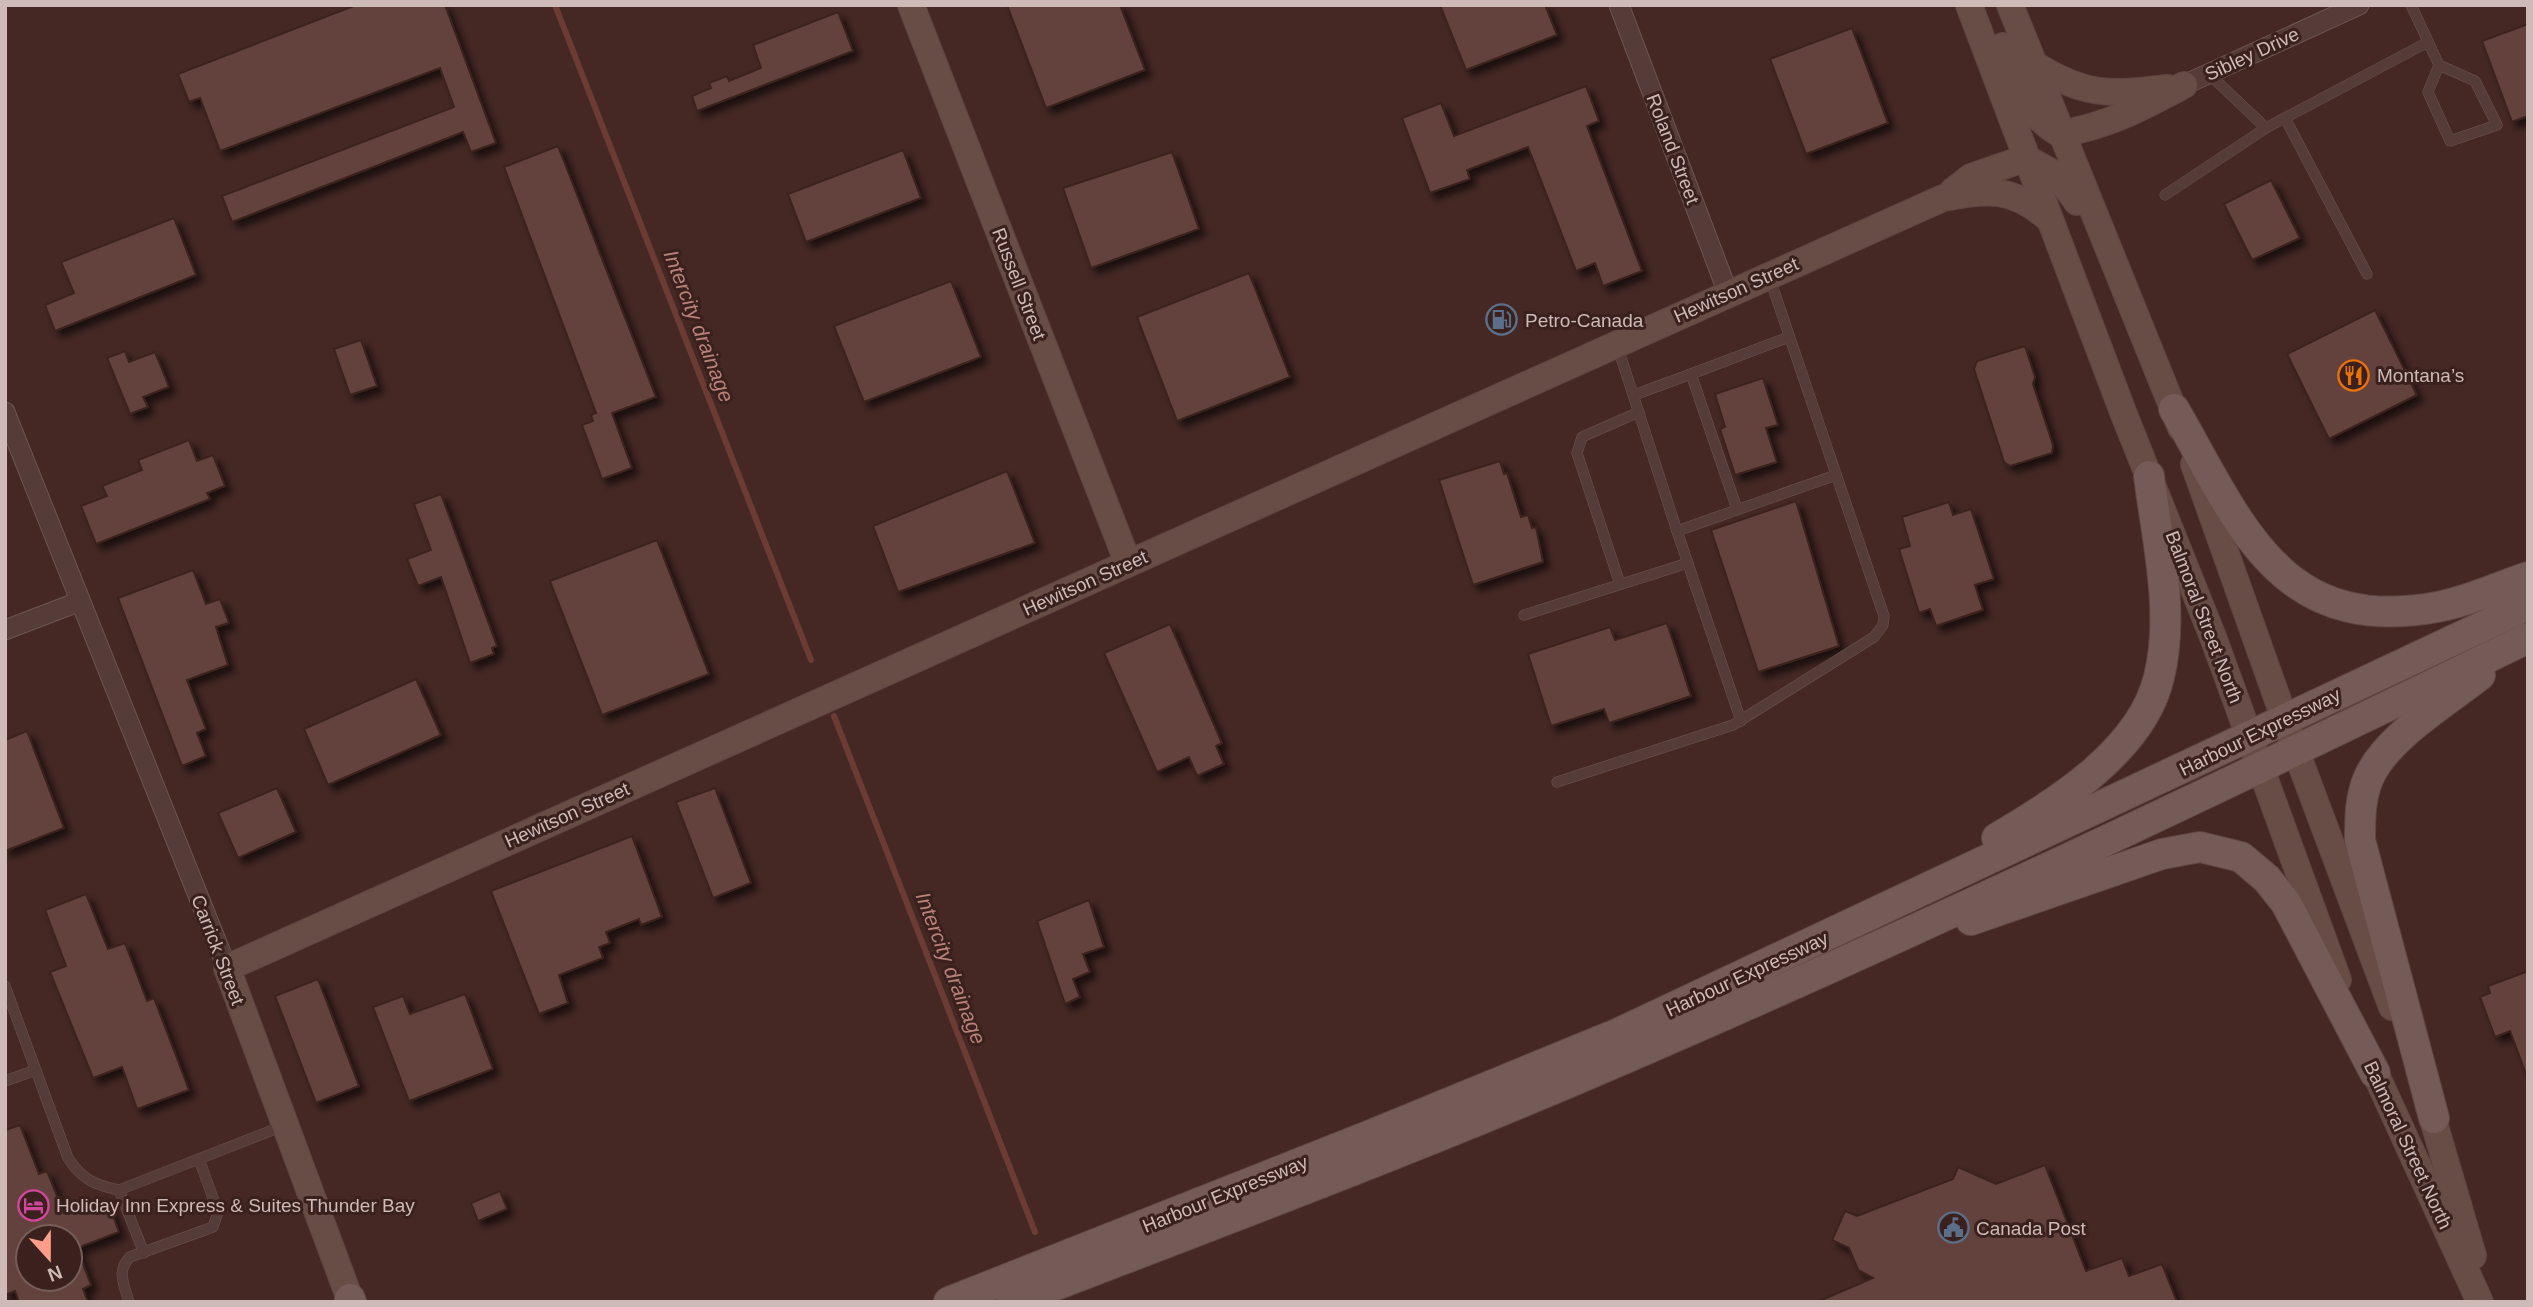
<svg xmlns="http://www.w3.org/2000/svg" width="2533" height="1307" viewBox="0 0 2533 1307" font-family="Arial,sans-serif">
<defs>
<filter id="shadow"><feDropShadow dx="6" dy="6" stdDeviation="3.5" flood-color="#0009"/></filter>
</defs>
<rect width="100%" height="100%" fill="#452824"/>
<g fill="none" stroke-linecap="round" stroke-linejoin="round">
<g stroke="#6c3c34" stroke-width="6">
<path d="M555,5l256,655"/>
<path d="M834,716l201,516"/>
</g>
</g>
<g fill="#63423e" stroke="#3c231f" stroke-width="2" fill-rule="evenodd" filter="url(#shadow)">
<path d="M356,5h89l51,138 -25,9 -8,-20 -231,90 -10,-26 232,-89 -14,-39 -220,83 -20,-53 -11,4 -11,-28z"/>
<path d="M1007,5h113l25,65 -99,38z"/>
<path d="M1440,5h105l12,30 -91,35z"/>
<path d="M838,12l15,39 -156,60 -5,-15 19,-8 -2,-5 18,-7 2,5 32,-13 -8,-23z"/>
<path d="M2528,24v92l-16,6 -30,-81z"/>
<path d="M1852,28l36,95 -82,31 -36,-95z"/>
<path d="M1586,86l13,35 -12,5 55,145 -39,15 -8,-23 -19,8 -48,-124 -61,23 3,9 -40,14 -28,-75 39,-15 13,33z"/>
<path d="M558,146l98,251 -44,16 20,55 -30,11 -20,-54 11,-4 -2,-6 5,-2 -92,-246z"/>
<path d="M903,150l18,48 -115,44 -18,-48z"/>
<path d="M1172,152l27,77 -108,39 -28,-80z"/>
<path d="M2271,180l29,58 -48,22 -28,-56z"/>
<path d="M174,218l22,57 -141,56 -10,-26 29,-12 -13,-31z"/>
<path d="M1249,273l41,104 -113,44 -40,-104z"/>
<path d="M951,281l30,76 -117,45 -30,-76z"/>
<path d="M2375,310l42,85 -88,44 -42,-85z"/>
<path d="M361,340l16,46 -27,9 -16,-46z"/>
<path d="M2025,346l10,31 -2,7 20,61 -1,8 -42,13 -6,-4 -30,-93 3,-8z"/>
<path d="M125,351l4,11 26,-10 14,35 -26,10 5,10 -18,7 -23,-56z"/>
<path d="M1763,378l15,47 -12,3 11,34 -42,13 -15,-46 5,-2 -10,-33z"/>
<path d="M189,440l8,21 16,-6 12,31 -18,7 3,6 -114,45 -15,-38 26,-10 -5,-10 40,-16 -4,-10z"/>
<path d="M1500,461l4,13 3,-1 14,44 7,-2 4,13 4,-1 7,35 -70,23 -34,-105z"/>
<path d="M1007,471l28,72 -137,49 -25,-66z"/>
<path d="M441,494l56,152 -5,2 2,6 -24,9 -29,-86 -23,9 -11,-27 24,-9 -17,-46z"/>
<path d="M1796,501l43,145 -81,26 -47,-142z"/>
<path d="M1949,502l4,13 18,-6 23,70 -19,6 8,25 -47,16 -6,-17 -11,4 -20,-64 11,-3 -8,-29z"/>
<path d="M657,540l52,134 -107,41 -52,-134z"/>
<path d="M193,570l13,34 14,-5 9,24 -13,4 12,38 -41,15 19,49 -9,4 9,23 -24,10 -64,-168z"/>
<path d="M1667,623l24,73 -82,27 -5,-14 -53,17 -23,-72 82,-27 5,13z"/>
<path d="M1170,624l52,119 -6,3 8,18 -27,12 -8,-19 -32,15 -53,-119z"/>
<path d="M416,679l25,56 -113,50 -24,-56z"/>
<path d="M27,731l37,97 -59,23v-111z"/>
<path d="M277,788l19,44 -58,26 -20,-45z"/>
<path d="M715,788l36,95 -38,15 -37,-96z"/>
<path d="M632,836l30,81 -21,8 -2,-6 -33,13 4,11 -11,4 4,11 -44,17 9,28 -29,11 -48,-123z"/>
<path d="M86,894l22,55 17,-6 22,58 7,-3 35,92 -52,19 -15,-42 -29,11 -43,-106 16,-6 -21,-56z"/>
<path d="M1089,900l15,47 -21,7 7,18 -17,7 7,18 -15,7 -28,-83z"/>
<path d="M2528,971v103h-2l-16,-43 -15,6 -15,-40 10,-4 -2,-7z"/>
<path d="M318,979l41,107 -43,17 -41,-107z"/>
<path d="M465,994l28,75 -84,32 -36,-94 30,-11 7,18z"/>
<path d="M20,1125l19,49 8,-3 17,42 42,-16 13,35 -42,16 14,37 -8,4 5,13h-69l-4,-11 -10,4v-165zM28,1237h42v42h-42z"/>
<path d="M2045,1165l41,106 36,-13 7,18 33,-12 15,38h-360l56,-24 -15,-8 -9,-22 -17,-8 13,-29 12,5 96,-37 5,-12 38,17z"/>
<path d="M500,1191l7,18 -29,12 -7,-18z"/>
</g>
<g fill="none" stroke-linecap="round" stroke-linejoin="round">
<defs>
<g id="lane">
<path d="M2411,5l28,60 36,16 22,44 -47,16 -22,-49 11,-27"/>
<path d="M2285,118l82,156"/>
<path d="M2266,128l162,-86"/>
<path d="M2165,195l101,-67 -57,-54"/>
<path d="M1617,345l60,186"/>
<path d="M1691,374l98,-37"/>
<path d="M1634,395l57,-21 46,135"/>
<path d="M1620,584l-43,-131 5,-16 57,-25"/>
<path d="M1524,615l164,-52"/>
<path d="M1741,721l-64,-190 159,-56"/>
<path d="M1557,782l176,-57 141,-88 9,-12 1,-9 -114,-337"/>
<path d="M5,986l63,172c14,21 26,27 51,32l164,-64"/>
<path d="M5,1081l31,-11"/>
<path d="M119,1190l25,63"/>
<path d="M129,1302c-5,-18 -13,-31 1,-45l83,-30 5,-15 -19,-53"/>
</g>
<g id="street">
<path d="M1619,5l109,288"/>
<path d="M2184,85l175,-80"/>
<path d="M5,412l222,556"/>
<path d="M5,630l73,-28"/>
</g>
<g id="secondary">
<path d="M911,5l217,558"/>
<path d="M1969,5l154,407 90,225 125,343"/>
<path d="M2010,5l171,423"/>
<path d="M2003,46c16,39 19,65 57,88 50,-9 79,-25 124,-49"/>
<path d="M2032,63c51,33 77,32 136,25"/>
<path d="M1953,191l18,-14 55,-19 32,18 19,26"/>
<path d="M2194,464l102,287 96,256"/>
<path d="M2367,1055l113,247"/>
<path d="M2427,1099l46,157"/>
<path d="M351,1302l-124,-334 1716,-770c45,-9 70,-11 106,21"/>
</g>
<g id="primary">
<path d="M2174,409c66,114 105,227 263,198 30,-5 61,-20 91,-30"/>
<path d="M1997,838c60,-35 145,-88 162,-161 16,-64 -2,-137 -10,-201"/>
<path d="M1971,920l191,-66 38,-7 41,10 26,22 19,24 89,170"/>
<path d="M2434,1118l-74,-278c0,-22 0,-43 9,-63 18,-40 77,-75 111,-102"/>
<path d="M350,1299l1,3"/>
<path d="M949,1302l422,-167 248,-102 909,-428"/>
<path d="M1012,1302c189,-73 379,-144 565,-223 321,-137 637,-288 951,-441"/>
</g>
</defs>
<use href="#lane" stroke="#6c5551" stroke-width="11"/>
<use href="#street" stroke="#6c5551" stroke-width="21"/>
<use href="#secondary" stroke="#5e4643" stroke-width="28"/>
<use href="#primary" stroke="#5e4643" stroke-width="32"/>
<use href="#lane" stroke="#553c39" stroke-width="10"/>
<use href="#street" stroke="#553c39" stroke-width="19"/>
<use href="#secondary" stroke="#684c46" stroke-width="26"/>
<use href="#primary" stroke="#755b57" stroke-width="30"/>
</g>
<defs>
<symbol id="fuel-ring" viewBox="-11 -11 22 22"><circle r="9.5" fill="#3a211d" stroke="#5c6f8a" stroke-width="1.5"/><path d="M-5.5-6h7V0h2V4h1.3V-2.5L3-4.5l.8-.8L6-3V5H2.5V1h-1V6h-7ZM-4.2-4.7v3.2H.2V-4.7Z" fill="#5c6f8a"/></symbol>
<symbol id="restaurant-ring" viewBox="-11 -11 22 22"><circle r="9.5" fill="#3a211d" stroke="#e8710a" stroke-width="1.5"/><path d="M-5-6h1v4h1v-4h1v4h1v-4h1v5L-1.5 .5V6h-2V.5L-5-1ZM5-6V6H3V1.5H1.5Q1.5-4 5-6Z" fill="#e8710a"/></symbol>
<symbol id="hotel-ring" viewBox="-11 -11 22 22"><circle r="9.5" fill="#3a211d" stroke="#d1479c" stroke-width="1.5"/><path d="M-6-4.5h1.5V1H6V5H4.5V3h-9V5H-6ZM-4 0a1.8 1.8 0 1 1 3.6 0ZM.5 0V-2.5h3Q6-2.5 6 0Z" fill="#d1479c"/></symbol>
<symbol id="civic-ring" viewBox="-11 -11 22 22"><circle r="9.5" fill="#3a211d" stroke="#5c6f8a" stroke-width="1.5"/><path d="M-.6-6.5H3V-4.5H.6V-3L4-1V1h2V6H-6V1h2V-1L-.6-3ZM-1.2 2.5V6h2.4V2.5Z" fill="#5c6f8a"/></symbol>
</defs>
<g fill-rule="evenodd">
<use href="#fuel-ring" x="1484" y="302" width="35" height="35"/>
<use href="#restaurant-ring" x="2336" y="358" width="35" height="35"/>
<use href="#hotel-ring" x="16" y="1188" width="35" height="35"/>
<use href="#civic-ring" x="1936" y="1210" width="35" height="35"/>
</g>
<g text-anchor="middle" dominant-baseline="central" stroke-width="6" stroke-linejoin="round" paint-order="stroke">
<g font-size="19" fill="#cebab6" stroke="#3a211d">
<text transform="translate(2252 54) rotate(-25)">Sibley Drive</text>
<text transform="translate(1673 149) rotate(69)">Roland Street</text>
<text transform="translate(1019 284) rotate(69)">Russell Street</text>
<text transform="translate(1736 290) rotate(-24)">Hewitson Street</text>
<text transform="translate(1085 583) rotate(-24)">Hewitson Street</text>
<text transform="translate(2204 617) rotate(69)">Balmoral Street North</text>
<text transform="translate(2260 732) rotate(-26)">Harbour Expressway</text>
<text transform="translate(567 815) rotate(-24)">Hewitson Street</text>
<text transform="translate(218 950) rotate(69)">Carrick Street</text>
<text transform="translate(1747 974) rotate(-25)">Harbour Expressway</text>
<text transform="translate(2408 1145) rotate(65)">Balmoral Street North</text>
<text transform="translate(1225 1194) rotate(-22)">Harbour Expressway</text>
</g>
<g font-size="19" fill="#cebab6" stroke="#3a211d" text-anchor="start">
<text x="1525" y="320">Petro-Canada</text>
<text x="2377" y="375">Montana’s</text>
<text x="56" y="1205">Holiday Inn Express &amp; Suites Thunder Bay</text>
<text x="1976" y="1228">Canada Post</text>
</g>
<g font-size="21" font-style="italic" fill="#b8827b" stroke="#3a211d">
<text transform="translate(699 326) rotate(69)">Intercity drainage</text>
<text transform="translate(951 968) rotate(69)">Intercity drainage</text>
</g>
</g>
<rect width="2533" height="1307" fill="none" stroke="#cebab6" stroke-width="14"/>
<g transform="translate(49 1258) rotate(159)"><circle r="33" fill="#3a211d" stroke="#755e5a" stroke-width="2"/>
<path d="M0-5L12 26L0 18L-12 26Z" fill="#ff9d8b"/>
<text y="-10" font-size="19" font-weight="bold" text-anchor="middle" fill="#cebab6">N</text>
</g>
</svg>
